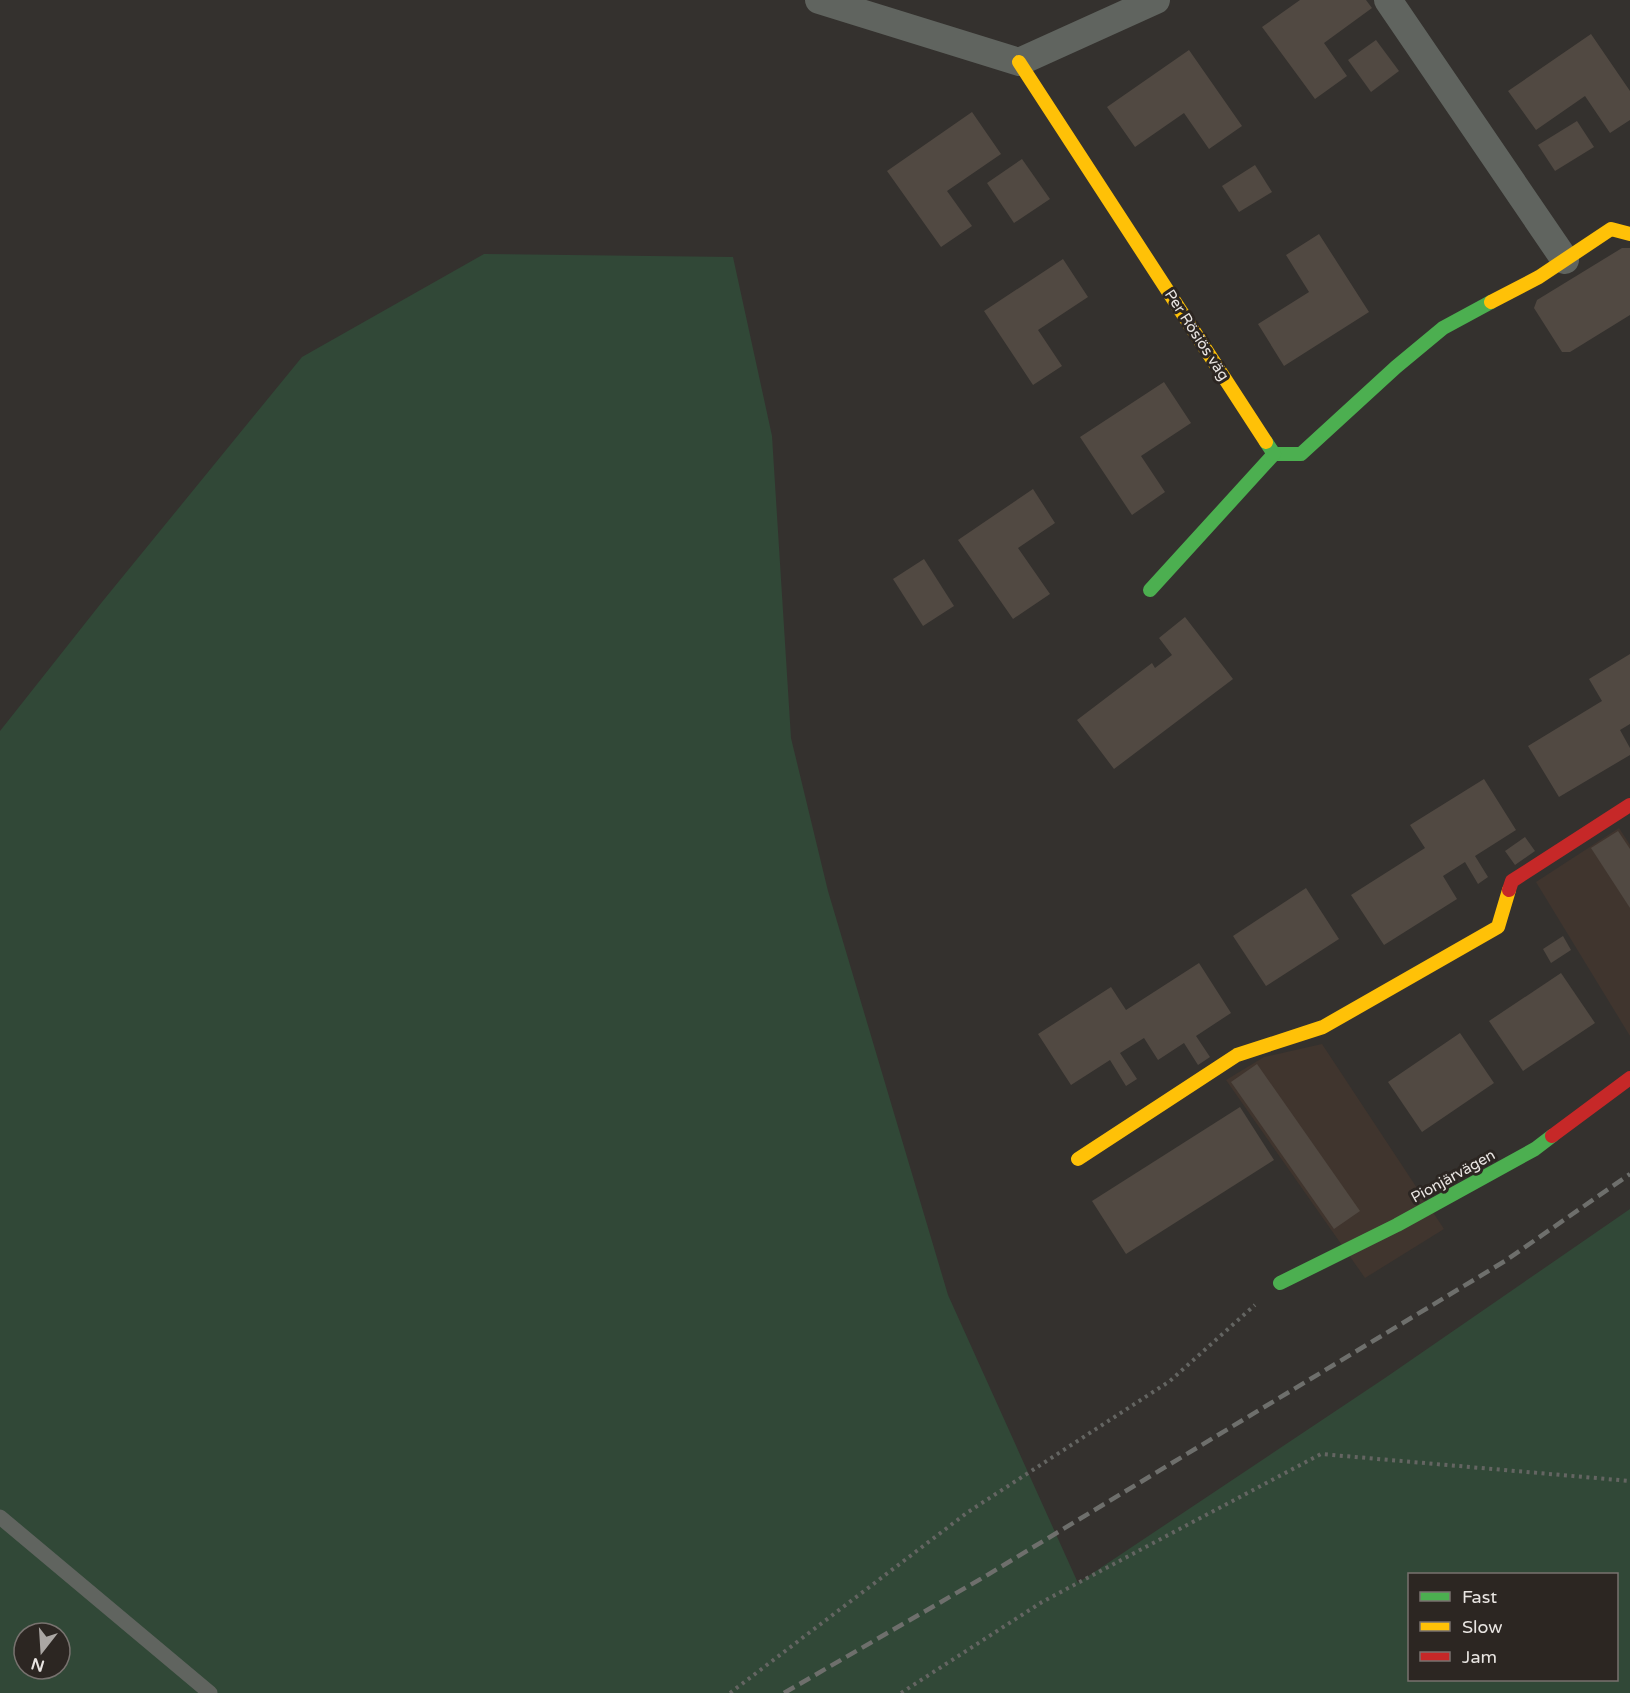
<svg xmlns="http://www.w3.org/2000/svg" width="1630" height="1693" viewBox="0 0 1630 1693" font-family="'Varela Round',sans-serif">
<rect width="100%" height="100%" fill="#34312e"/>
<g fill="#40352e">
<path d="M1619,828l11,17v191l-94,-154z"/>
<path d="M1322,1044l122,185 -79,49 -139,-198 38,-23z"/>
</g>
<path fill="#314837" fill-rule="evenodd" d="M484,254l249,3 39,179 19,302 37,153 120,404 130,288 307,-205 245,-169v484h-1630v-962l102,-129 200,-245zM1410,1574h206v106h-206zM24,1633h36v36h-36z"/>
<g fill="#514942">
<path d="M1300,0h66l6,8 -48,35 23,33 -32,23 -53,-72z"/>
<path d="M1591,34l39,57v29l-20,13 -25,-37 -49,34 -28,-39z"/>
<path d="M1376,40l23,31 -28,21 -23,-32z"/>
<path d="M1189,50l53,76 -33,23 -25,-36 -49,34 -28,-40z"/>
<path d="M972,112l29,42 -54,37 25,35 -31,21 -54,-76z"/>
<path d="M1577,121l17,26 -39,24 -17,-26z"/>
<path d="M1022,159l28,40 -36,24 -27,-40z"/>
<path d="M1255,165l17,27 -33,20 -17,-26z"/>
<path d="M1319,234l50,78 -85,54 -26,-42 51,-32 -23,-37z"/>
<path d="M1622,248h8v67l-60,37h-8l-28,-44 3,-8z"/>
<path d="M1063,259l25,38 -50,33 24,36 -29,19 -49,-74z"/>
<path d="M1164,382l27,41 -50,33 24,36 -33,23 -52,-78z"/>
<path d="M1033,489l22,34 -37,25 32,46 -37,25 -55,-79z"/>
<path d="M924,559l30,47 -31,20 -30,-47z"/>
<path d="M1185,617l48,62 -119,90 -37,-49 75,-57 3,5 17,-13 -13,-17z"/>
<path d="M1630,654v70l-10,6 10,18v7l-71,42 -31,-51 74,-45 -13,-22z"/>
<path d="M1484,779l32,51 -41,26 13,21 -10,7 -13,-22 -22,14 14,23 -73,46 -33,-50 74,-47 -15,-23z"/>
<path d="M1618,831l12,18v59l-39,-60z"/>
<path d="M1525,837l10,14 -20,14 -10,-14z"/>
<path d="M1306,888l33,51 -73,47 -33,-50z"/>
<path d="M1563,936l8,14 -20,13 -8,-14z"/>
<path d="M1199,963l32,50 -35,23 14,21 -12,8 -14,-22 -26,17 -14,-22 -24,15 17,26 -11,7 -16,-26 -39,25 -33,-51 73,-47 15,23z"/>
<path d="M1561,973l34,50 -72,48 -34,-50z"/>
<path d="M1460,1033l34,50 -72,49 -34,-50z"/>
<path d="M1257,1064l103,147 -26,18 -103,-147z"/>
<path d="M1240,1107l34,53 -148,94 -34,-53z"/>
</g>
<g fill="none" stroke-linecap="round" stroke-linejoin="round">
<g stroke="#646562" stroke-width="4" stroke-dasharray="3 4.5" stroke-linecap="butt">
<path d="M730,1693l238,-181 202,-131 85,-76"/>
<path d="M901,1693l141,-91 279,-148 309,27"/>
</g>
<path stroke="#60645f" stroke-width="15" d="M0,1517l210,176"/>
<g stroke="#60645f" stroke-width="28">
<path d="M819,0l200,62 137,-62"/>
<path d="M1388,0l177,260"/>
</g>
<g stroke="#4caf50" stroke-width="14">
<path d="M1274,454h27l95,-87 47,-39 48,-26"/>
<path d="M1150,590l124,-136 -8,-12"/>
<path d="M1280,1283l117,-58 138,-76 17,-13"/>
</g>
<g stroke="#ffc107" stroke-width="14">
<path d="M1019,62l247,380"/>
<path d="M1491,302l48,-25 72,-48 19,5"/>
<path d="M1078,1159l159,-104 86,-28 175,-100 11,-37"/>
</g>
<g stroke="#c62828" stroke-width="14">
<path d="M1509,890l3,-9 118,-76"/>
<path d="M1552,1136l78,-58"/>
</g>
<path stroke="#6e6f6c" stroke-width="4.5" stroke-dasharray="12 6" stroke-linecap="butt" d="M784,1693l200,-116 521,-316 125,-87"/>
</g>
<g text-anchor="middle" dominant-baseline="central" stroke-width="6" stroke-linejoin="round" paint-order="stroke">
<g font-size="15" fill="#e9e5e2" stroke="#2c2622">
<text transform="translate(1197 335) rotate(57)">Per Rösiös väg</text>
<text transform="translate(1453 1176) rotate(-29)">Pionjärvägen</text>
</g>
</g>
<rect x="1408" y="1573" width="210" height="108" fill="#2c2622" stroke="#78726f" stroke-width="1.5"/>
<rect x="1420" y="1592" width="30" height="9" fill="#4caf50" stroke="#78726f" stroke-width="1.5"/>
<text x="1462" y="1603" font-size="18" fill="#e9e5e2">Fast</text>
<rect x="1420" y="1622" width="30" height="9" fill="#ffc107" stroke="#78726f" stroke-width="1.5"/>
<text x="1462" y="1633" font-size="18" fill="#e9e5e2">Slow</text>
<rect x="1420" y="1652" width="30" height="9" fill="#c62828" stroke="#78726f" stroke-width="1.5"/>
<text x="1462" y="1663" font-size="18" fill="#e9e5e2">Jam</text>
<g transform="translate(42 1651) rotate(197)"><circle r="28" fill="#2c2622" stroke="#78726f" stroke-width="1.5"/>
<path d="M0-4.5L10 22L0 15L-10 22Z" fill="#aaa6a3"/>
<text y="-9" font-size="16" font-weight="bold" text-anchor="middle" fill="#e9e5e2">N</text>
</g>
</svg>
